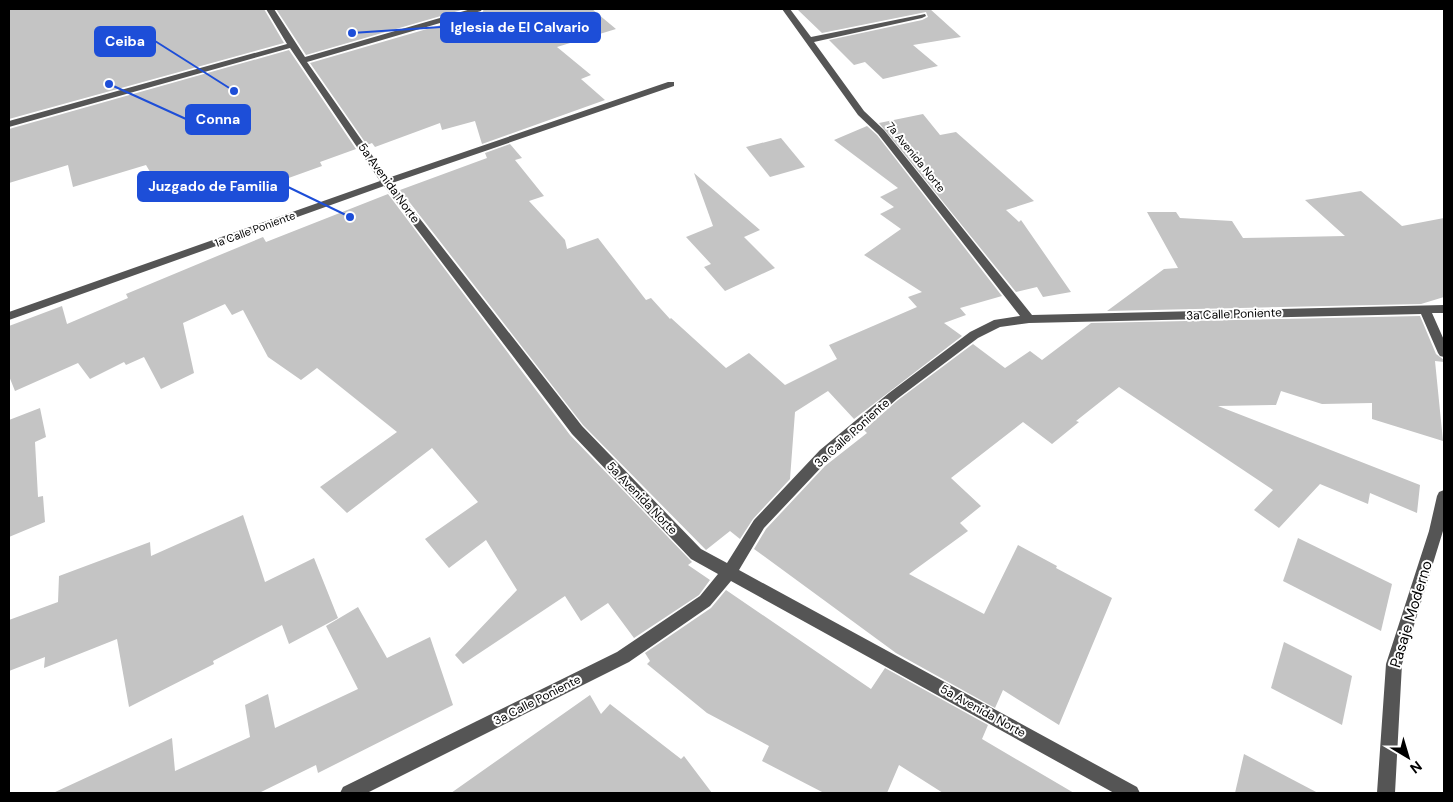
<svg xmlns="http://www.w3.org/2000/svg" width="1453" height="802" viewBox="0 0 1453 802" font-family="'DM Sans',sans-serif">
<rect width="100%" height="100%" fill="#fff"/>
<g fill="#c4c4c4">
<path d="M9,9h255l20,34 -275,76z"/>
<path d="M276,9h189l-159,46z"/>
<path d="M484,9h108l24,20 -59,18 34,28 -10,4 24,21 -123,44 -7,-23 -33,9 -2,-7 -65,24 -3,-4 -5,2 -57,-82 172,-50z"/>
<path d="M797,9h133l31,28 -48,8 25,21 -55,13 -18,-17 -11,3 -25,-25 93,-20 6,-3 -2,-5 -104,21z"/>
<path d="M289,50l67,99 -36,13 2,4 -64,23 1,2 -31,11 -7,-10 -13,5 -8,-13 -31,12 -7,-10 -3,1 -13,-22 -73,22 -5,-22 -59,18v-54z"/>
<path d="M923,114l17,21 16,-3 78,69 -28,9 13,12 2,-2 50,72 -28,5 -6,-10 -21,5 -137,-169z"/>
<path d="M867,126l10,9 125,161 -42,12 6,7 -22,8 18,13 -108,83 -26,-28 -33,21 -5,67 -37,40 -13,20 -10,-8 -24,19 -123,-125 -183,-235 87,-32 -2,-5 25,-9 12,14 -7,2 29,36 -15,5 36,39 2,9 31,-11 48,62 5,-2 19,21 1,-1 55,50 23,-15 36,32 52,-26 -8,-14 88,-38 -9,-10 14,-5 -58,-37 37,-26 -21,-15 14,-7 -14,-10 18,-9 -64,-48z"/>
<path d="M781,138l24,29 -35,10 -24,-30z"/>
<path d="M694,173l66,57 -16,7 31,31 -50,23 -21,-24 7,-3 -25,-27 27,-11z"/>
<path d="M1361,191l41,35 42,-8v79l-23,7 -314,7 57,-42 14,-1 -31,-56h29l4,6 52,3 11,17 102,-2 -40,-36z"/>
<path d="M388,194l182,241 122,127 -4,3 22,15 -11,15 -65,43 -26,-35 -27,18 -16,-25 -102,68 -8,-9 62,-65 -31,-50 -37,28 -24,-29 53,-37 -46,-54 -85,65 -27,-26 77,-55 -80,-64 -16,12 -33,-23 -25,-47 -11,5 -7,-11 -42,19 11,50 -33,16 -17,-32 -18,8 -2,-3 -34,17 -12,-16 -63,28 -6,-15v-50l53,-20 5,18 61,-26 -2,-4 137,-57 3,5z"/>
<path d="M1420,316l16,38 8,6v2l-9,-1 8,80 -71,-22v-16l-50,1 -41,-13 -5,14 -58,1 202,79 -3,28 -47,-20 -2,11 -48,-20 -41,44 -25,-18 19,-20 -154,-103 -43,34 3,1 -27,22 -29,-22 -72,56 30,28 -21,17 8,8 -59,43 75,40 34,-69 39,21 -1,2 56,30 -53,127 -56,-35 -8,18 -99,-55 -142,-104 12,-20 59,-63 42,-33 -3,-3 34,-30 75,-56 32,24 25,-17 12,9 49,-37z"/>
<path d="M40,408l6,29 -11,5 3,55 5,-1 2,26 -36,15v-117z"/>
<path d="M243,515l22,67 49,-24 24,60 -49,26 -7,-19 -69,36 1,3 -85,43 -12,-68 -73,29 1,-11 -36,14v-51l49,-18 1,-26 91,-34 1,14z"/>
<path d="M1298,538l94,46 -11,47 -98,-50z"/>
<path d="M726,590l145,99 14,-21 103,57 -6,14 92,54h-131l-44,-28 -12,28h-63l-62,-32 7,-15 -62,-33 -60,-49 3,-3 -5,-8 66,-45z"/>
<path d="M358,607l29,51 43,-21 23,68 -135,68 -2,-8 -57,28h-206l119,-55 3,33 75,-34 -5,-32 23,-11 7,34 83,-39 -32,-63z"/>
<path d="M1284,642l68,34 -10,49 -71,-37z"/>
<path d="M590,695l11,19 9,-10 71,55 3,-3 28,37h-261z"/>
<path d="M1244,754l74,39h-83z"/>
</g>
<g fill="none" stroke-linecap="round" stroke-linejoin="round">
<g fill="#555" fill-rule="evenodd">
<path d="M266,9h8l31,48 166,-48h11l-1,2 -174,51 81,116 280,-96h6v4l-282,97 190,243 119,123 26,14 27,-43 66,-70 69,-57 81,-61 24,-12 26,-4 -142,-182 -20,-19 -76,-106h8l21,28 114,-23 1,2 -4,2 -108,24 50,69 20,19 148,185 412,-10v8h-12l12,27v17l-4,-1 -2,-3 -17,-39 -392,9 -29,4 -22,11 -81,61 -67,59 -66,70 -25,42 398,217 3,6h-26l-383,-212 -21,25 -81,56 -262,131h-27l3,-6 274,-135 83,-56 18,-22 -27,-15 -119,-125 -188,-248 -375,134v-8l371,-131 -90,-133 -281,79v-6l278,-77z"/>
<path d="M1444,490l-1,41 -41,133 -7,129h-18l9,-129 43,-133 8,-35 2,-4z"/>
</g>
</g>
<g text-anchor="middle" dominant-baseline="central" stroke-width="4" stroke-linejoin="round" paint-order="stroke">
<g font-size="11" fill="#000" stroke="#fff">
<text transform="translate(916 157) rotate(51)">7a Avenida Norte</text>
<text transform="translate(255 229) rotate(-20)">1a Calle Poniente</text>
</g>
<g font-size="12" fill="#000" stroke="#fff">
<text transform="translate(389 183) rotate(54)">5a Avenida Norte</text>
<text transform="translate(1234 314) rotate(-2)">3a Calle Poniente</text>
<text transform="translate(852 433) rotate(-42)">3a Calle Poniente</text>
<text transform="translate(642 498) rotate(46)">5a Avenida Norte</text>
<text transform="translate(537 700) rotate(-27)">3a Calle Poniente</text>
<text transform="translate(983 711) rotate(29)">5a Avenida Norte</text>
</g>
<g font-size="15" fill="#000" stroke="#fff">
<text transform="translate(1411 614) rotate(-73)">Pasaje Moderno</text>
</g>
</g>
<path fill="none" stroke="#1d4ed8" stroke-width="2" d="M352 33L441 27M234 91L155 41M109 84L186 119M350 217L288 187"/>
<g fill="#1d4ed8" stroke="#fff" stroke-width="2">
<circle cx="352" cy="33" r="5"/>
<circle cx="234" cy="91" r="5"/>
<circle cx="109" cy="84" r="5"/>
<circle cx="350" cy="217" r="5"/>
</g>
<g fill="#1d4ed8" stroke="#1d4ed8" stroke-width="2">
<rect x="441" y="13" width="159" height="29" rx="5"/>
<rect x="95" y="27" width="60" height="29" rx="5"/>
<rect x="186" y="105" width="64" height="29" rx="5"/>
<rect x="138" y="172" width="150" height="29" rx="5"/>
</g>
<g font-size="14" text-anchor="middle" font-weight="bold" fill="#fff">
<text x="520" y="32">Iglesia de El Calvario</text>
<text x="125" y="46">Ceiba</text>
<text x="218" y="124">Conna</text>
<text x="213" y="191">Juzgado de Familia</text>
</g>
<rect width="1453" height="802" fill="none" stroke="#000000" stroke-width="20"/>
<g transform="translate(1408 757) rotate(142)" stroke="#ffffff" stroke-width="4" paint-order="stroke">
<path d="M0-4L9 19L0 12L-9 19Z" fill="#000000"/>
<text y="-8" font-size="14" font-weight="bold" text-anchor="middle" fill="#000000">N</text>
</g>
</svg>
